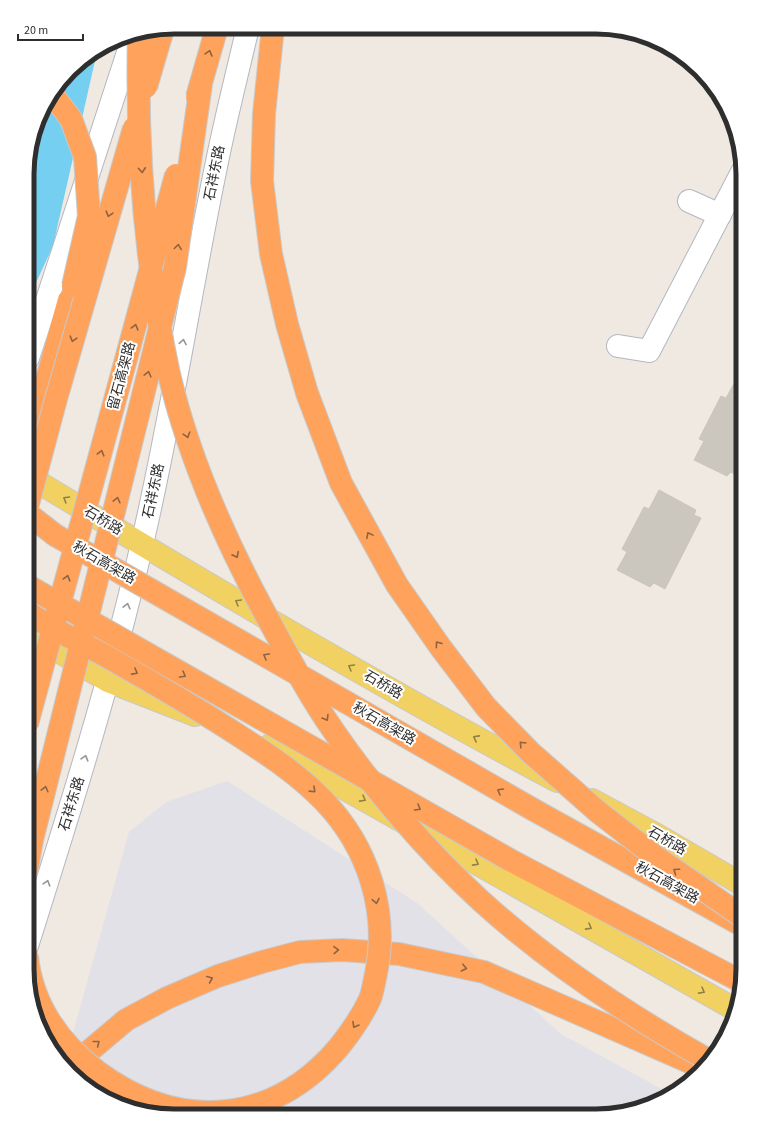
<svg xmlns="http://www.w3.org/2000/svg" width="770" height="1143" viewBox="0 0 770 1143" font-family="'Source Sans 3','Noto Sans SC',sans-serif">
<rect width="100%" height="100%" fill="#efe9e1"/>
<path fill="#e3e1e8" d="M227,781l190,122 144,131 110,60 -19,11 -56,11 -441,-1 -37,-10 -33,-19 -21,-21 65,-233 37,-30z"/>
<path fill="#75cff0" d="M97,52l-44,194 -25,54v-145l19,-54 30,-38z"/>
<g fill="#cbc7bf" stroke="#cbc5ba">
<path d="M736,380l7,3 -1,95 -11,-6 -4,4 -33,-16 10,-19 -5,-2 22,-43 5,2z"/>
<path d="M659,490l37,20 -2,5 7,3 -36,71 -11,-6 -4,4 -33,-17 10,-18 -5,-3 22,-42 5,2z"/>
</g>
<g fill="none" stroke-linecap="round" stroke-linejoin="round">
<defs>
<g id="street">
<path d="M689,201l31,14"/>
<path d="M618,346l31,5 93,-179"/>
</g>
<g id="secondary">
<path d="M28,358l106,-324"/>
<path d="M27,946c42,-133 84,-266 115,-402 30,-128 49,-258 76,-387 9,-44 20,-87 30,-130"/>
</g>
<g id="primary">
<path d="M28,476c174,105 349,209 529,305"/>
<path d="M28,633l80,48 87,34"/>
<path d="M269,746l467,264"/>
<path d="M592,800l65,35 86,50"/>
</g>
<g id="highway">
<path d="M28,447l41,-147"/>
<path d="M28,514l27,21"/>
<path d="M534,810l202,112"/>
<path d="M510,860l232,122"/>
<path d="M27,868l5,-28"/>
<path d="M68,1069l58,-49 41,-22 51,-22 44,-14 38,-10 42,-2 57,4 85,18 219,96"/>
</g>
</defs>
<use href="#street" stroke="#b4b7c1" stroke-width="24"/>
<use href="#secondary" stroke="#b4b7c1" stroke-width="24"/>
<use href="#primary" stroke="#c9c9c9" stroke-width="24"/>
<use href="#highway" stroke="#c9c9c9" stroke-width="24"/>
<use href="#street" stroke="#fff" stroke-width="22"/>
<use href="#secondary" stroke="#fff" stroke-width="22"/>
<use href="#primary" stroke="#f2d163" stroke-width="22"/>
<use href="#highway" stroke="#ffa35c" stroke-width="22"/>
<defs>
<g id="highway-bridge">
<path d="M273,27l-9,87 -2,67 9,73 16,70 20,69 34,90 56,102 44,63 45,59 44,45 67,59 59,46 87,60"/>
<path d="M139,33c-3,113 6,230 30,341 19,81 53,159 92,232 23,42 45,85 72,124 41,60 94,121 147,170 68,62 150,116 230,161"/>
<path d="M146,87l17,-58"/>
<path d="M52,94l19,25 14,38 4,59 -16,70"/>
<path d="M197,97l20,-70"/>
<path d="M28,504l28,-105 78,-271"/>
<path d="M55,535l479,275"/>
<path d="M28,586l482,274"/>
<path d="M27,724l149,-549"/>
<path d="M32,840l143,-573 26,-183"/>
<path d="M27,956c5,49 33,88 71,116 82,60 175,53 241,-25 12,-15 23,-31 31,-48 3,-8 4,-17 6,-25 13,-63 -8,-127 -52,-173 -26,-27 -54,-45 -86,-66 -43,-28 -88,-54 -134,-80 -25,-14 -54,-26 -76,-43"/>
</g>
</defs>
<use href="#highway-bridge" stroke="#c9c9c9" stroke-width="24" stroke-linecap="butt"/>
<use href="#highway-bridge" stroke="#ffa35c" stroke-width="22"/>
</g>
<defs><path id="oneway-chevron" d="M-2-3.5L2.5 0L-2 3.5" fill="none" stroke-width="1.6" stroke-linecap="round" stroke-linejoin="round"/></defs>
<g stroke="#8c6343">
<use href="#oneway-chevron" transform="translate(209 53) rotate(-74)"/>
<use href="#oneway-chevron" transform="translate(142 170) rotate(86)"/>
<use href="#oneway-chevron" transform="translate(109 214) rotate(106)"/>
<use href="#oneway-chevron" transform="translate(178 247) rotate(-82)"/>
<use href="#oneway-chevron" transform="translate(135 327) rotate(-75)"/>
<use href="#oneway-chevron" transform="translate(73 339) rotate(106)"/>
<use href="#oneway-chevron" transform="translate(148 374) rotate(-76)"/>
<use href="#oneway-chevron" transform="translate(187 435) rotate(73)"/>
<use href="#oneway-chevron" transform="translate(101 453) rotate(-75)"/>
<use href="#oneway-chevron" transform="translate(117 500) rotate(-76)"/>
<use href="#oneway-chevron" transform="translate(369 535) rotate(-118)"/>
<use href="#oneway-chevron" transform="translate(236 555) rotate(64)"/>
<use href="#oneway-chevron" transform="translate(67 578) rotate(-75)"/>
<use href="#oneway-chevron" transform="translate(438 644) rotate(-126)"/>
<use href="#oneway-chevron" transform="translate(266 656) rotate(-150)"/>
<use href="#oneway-chevron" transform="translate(135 672) rotate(29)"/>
<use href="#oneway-chevron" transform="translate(183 675) rotate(30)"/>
<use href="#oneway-chevron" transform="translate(326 718) rotate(59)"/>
<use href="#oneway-chevron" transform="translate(522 744) rotate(-134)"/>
<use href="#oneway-chevron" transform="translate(45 789) rotate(-76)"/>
<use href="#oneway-chevron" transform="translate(313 790) rotate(44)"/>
<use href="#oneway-chevron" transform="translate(500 791) rotate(-150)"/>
<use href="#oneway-chevron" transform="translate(418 808) rotate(30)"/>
<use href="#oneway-chevron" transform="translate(676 871) rotate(-145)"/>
<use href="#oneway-chevron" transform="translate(376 901) rotate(79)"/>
<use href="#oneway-chevron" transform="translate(336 950) rotate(-2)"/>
<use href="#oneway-chevron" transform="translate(464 968) rotate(13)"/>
<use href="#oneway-chevron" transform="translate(210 979) rotate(-23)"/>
<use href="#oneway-chevron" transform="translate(355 1025) rotate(120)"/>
<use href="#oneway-chevron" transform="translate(97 1043) rotate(-39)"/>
</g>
<g stroke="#969696">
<use href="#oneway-chevron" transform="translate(183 342) rotate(-79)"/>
<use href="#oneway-chevron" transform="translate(127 606) rotate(-76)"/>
<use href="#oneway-chevron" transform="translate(85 758) rotate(-74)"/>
<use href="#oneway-chevron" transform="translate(47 883) rotate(-73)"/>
</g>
<g stroke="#908048">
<use href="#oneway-chevron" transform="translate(66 499) rotate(-149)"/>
<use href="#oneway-chevron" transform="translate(238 602) rotate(-150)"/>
<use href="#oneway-chevron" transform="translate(351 667) rotate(-150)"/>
<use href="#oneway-chevron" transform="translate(476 738) rotate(-152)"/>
<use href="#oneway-chevron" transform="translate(363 799) rotate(29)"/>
<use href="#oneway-chevron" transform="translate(476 863) rotate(29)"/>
<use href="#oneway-chevron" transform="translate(589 927) rotate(29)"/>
<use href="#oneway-chevron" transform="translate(702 991) rotate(29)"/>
</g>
<g text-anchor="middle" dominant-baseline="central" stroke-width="4" stroke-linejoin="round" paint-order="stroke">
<g font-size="14" fill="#2e2e2e" stroke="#fff">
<text transform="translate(215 173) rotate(-79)">石祥东路</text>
<text transform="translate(122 376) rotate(-75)">留石高架路</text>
<text transform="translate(154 491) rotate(-78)">石祥东路</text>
<text transform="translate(103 521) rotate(31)">石桥路</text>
<text transform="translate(104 563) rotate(30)">秋石高架路</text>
<text transform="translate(383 685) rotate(30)">石桥路</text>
<text transform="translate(384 724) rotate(30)">秋石高架路</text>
<text transform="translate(72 804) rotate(-73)">石祥东路</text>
<text transform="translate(667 841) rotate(30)">石桥路</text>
<text transform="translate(667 883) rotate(29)">秋石高架路</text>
</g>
</g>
<path d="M0 0H770V1143H0ZM174 34H596A140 140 0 0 1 736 174V969A140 140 0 0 1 596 1109H174A140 140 0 0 1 34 969V174A140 140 0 0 1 174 34Z" fill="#fff" fill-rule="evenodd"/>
<path fill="none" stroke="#2e2e2e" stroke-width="5" d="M174 34H596A140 140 0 0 1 736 174V969A140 140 0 0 1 596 1109H174A140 140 0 0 1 34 969V174A140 140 0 0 1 174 34Z"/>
<path d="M18 34v6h65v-6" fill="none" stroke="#2e2e2e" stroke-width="2"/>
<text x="24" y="34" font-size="12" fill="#2e2e2e" stroke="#ffffff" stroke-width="3" paint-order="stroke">20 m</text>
</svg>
